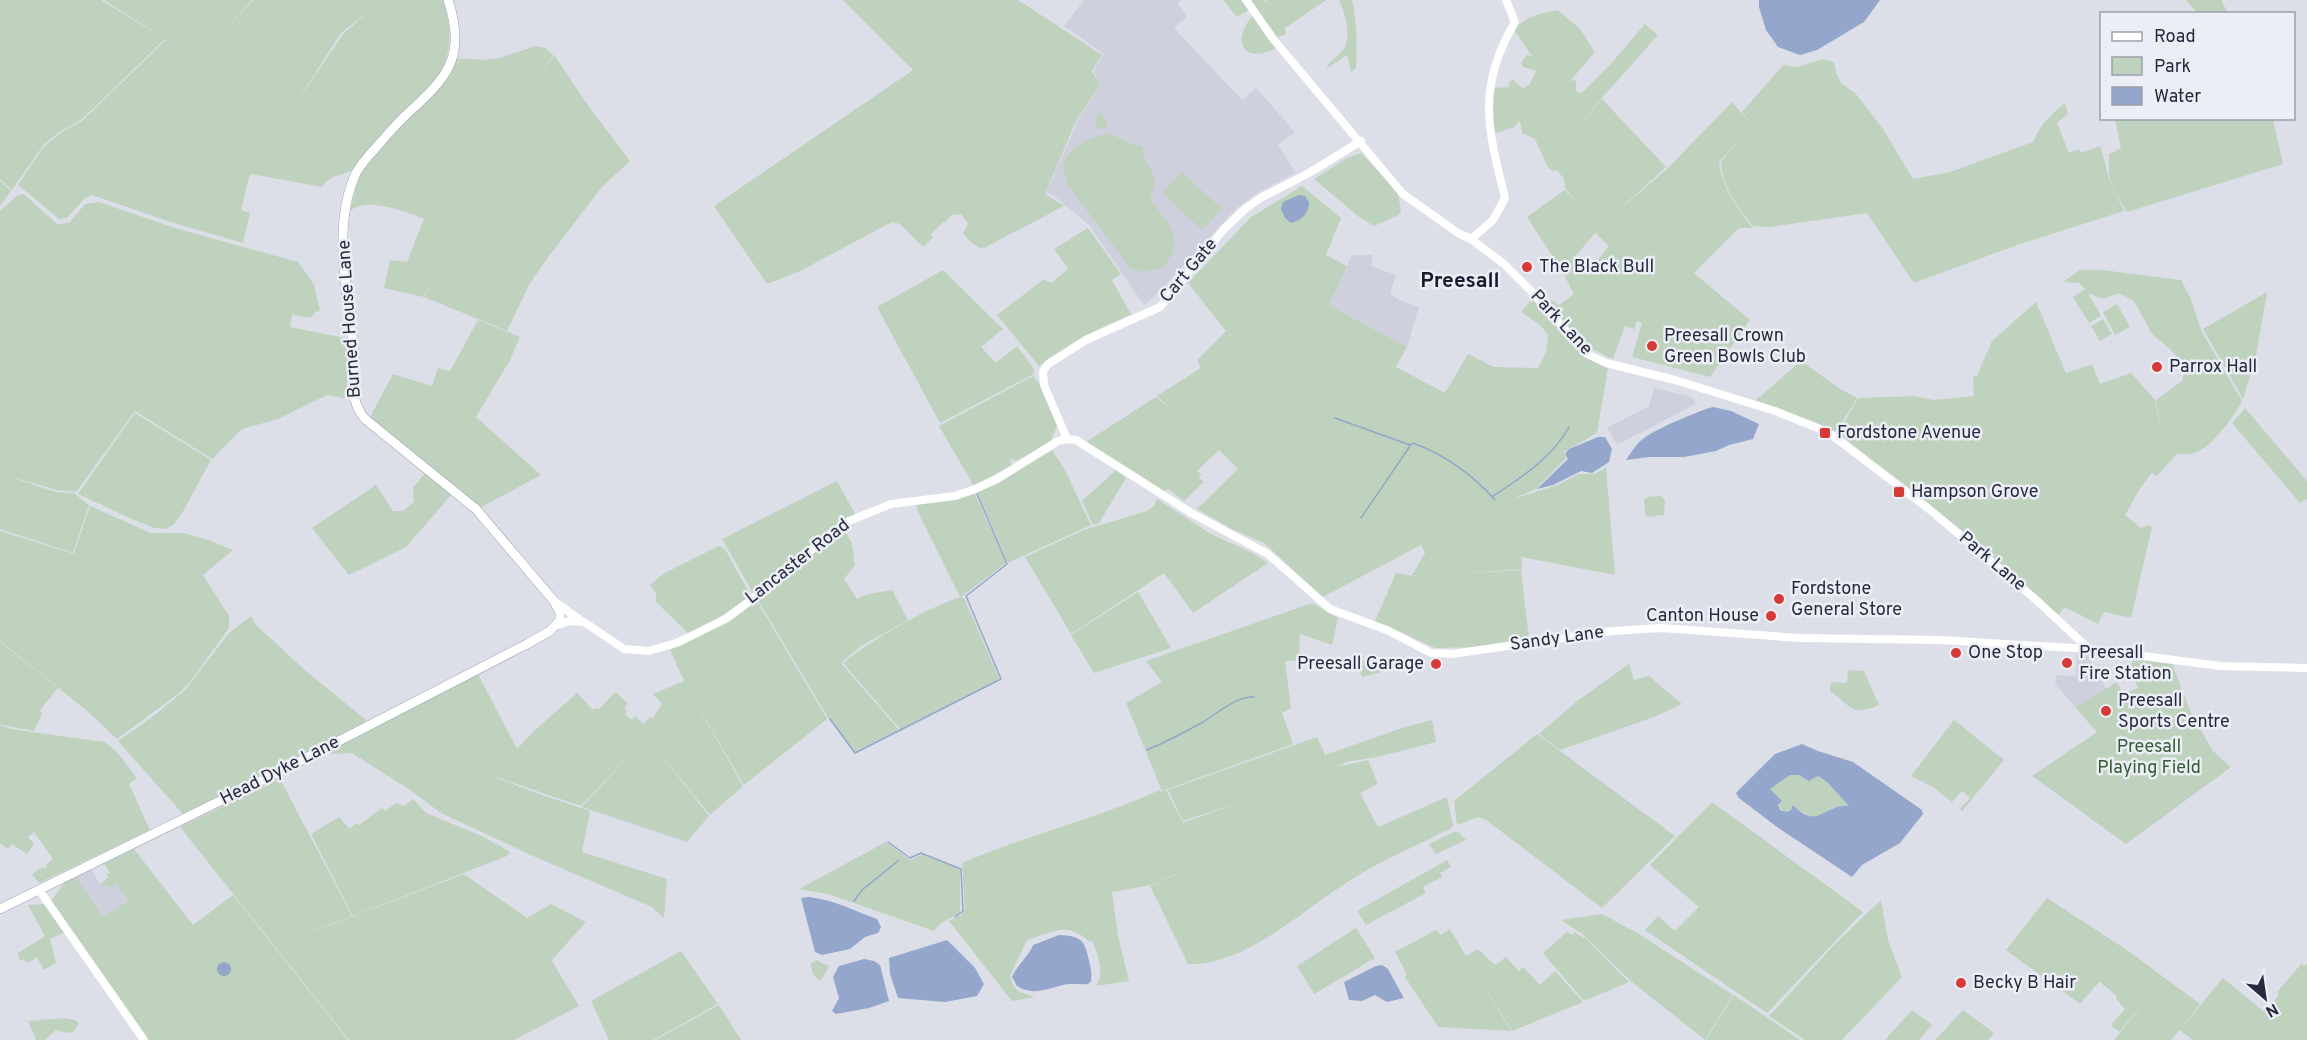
<svg xmlns="http://www.w3.org/2000/svg" width="2307" height="1040" viewBox="0 0 2307 1040" font-family="Overpass,sans-serif">
<rect width="100%" height="100%" fill="#dcdfe8"/>
<g fill="#ced1dd">
<path d="M1084,0h96l-2,4 9,13 -13,11 68,72 14,-12 39,44 -17,13 18,28 -37,19 -22,16 -79,85 -14,12 -55,-80 -35,-29 -8,-3 32,-73 22,-34 -6,-16 10,-16 -40,-28z"/>
<path d="M1352,255h21l-2,11 25,9 -6,18 9,7 20,7 -12,40 -78,-42z"/>
<path d="M1654,388l38,9 4,7 -79,41 -10,-17 42,-22z"/>
<path d="M2077,652h9l20,37 -31,18 -20,-23 1,-9 20,1z"/>
<path d="M91,869l9,15 11,4 6,-4 11,17 -25,16 -27,-40z"/>
</g>
<g fill="#bfd2bd" fill-rule="evenodd">
<path d="M0,0h101l64,39 -84,81 -20,11 -17,13 -32,46 -12,-11z"/>
<path d="M104,0h148l-46,51 47,-51h130l-5,5 6,-5h59c21,64 -13,90 -54,132 -11,11 -22,28 -35,37 -13,8 -22,4 -32,18l-71,-13 24,-39 -26,42 -8,33 9,3 -7,30 -73,-21 -78,-27 -8,4 -17,19 -8,1 -41,-34 26,-39 18,-14 20,-11 84,-81 32,20zM370,10l-27,24 -52,77 50,-78z"/>
<path d="M843,0h175l84,55 -10,16 8,14 -24,36 -31,73 19,12 -82,43 -10,-6 -9,-9 5,-11 -7,-9 -9,1 -8,8 -1,-1 -12,12 2,3 -10,10 -23,-23 -8,-2 -92,49 -33,13 -53,-78 199,-136z"/>
<path d="M1223,0h18l8,10 -12,7z"/>
<path d="M1250,0h14l4,4 -2,-4h60l-41,28 1,6 -10,4z"/>
<path d="M1339,0h13c5,23 5,45 4,68l-5,4 -4,-17 -21,14c3,-8 10,-11 16,-18 11,-11 3,-38 -3,-51z"/>
<path d="M2186,0h35l7,13h-28l2,-2 -4,2z"/>
<path d="M1558,10l22,19 15,23 -25,29 6,-1v9l2,4 5,-1 26,-26 36,-42 13,11 -58,65 -23,29 25,-30 64,68 -54,49 55,-47 65,-67 21,24 -11,-14 41,-47 15,2 25,-8 11,3 2,10 5,11 15,11 27,35 30,50 37,-7 83,-30c7,-17 18,-28 32,-39l3,11 -11,9 12,30 10,-4 2,4 19,-7c6,15 6,30 14,44l-5,-14v-22l12,-6 -6,-29h158l10,45 -156,48 -12,-20 9,19 -107,34 -103,38 -47,-70 -98,14 -16,-1c-15,-19 -31,-39 -32,-64l15,-19 -17,19c3,26 19,47 34,66h-14l-45,45 56,47 -40,57 -78,-20 10,-34 -5,-2 -3,8 -9,-3 -12,33 -35,-16 -37,-45 12,3 6,4 15,-11 -12,-23 -35,-54 38,-27 14,14 -14,-16 -1,-9 -7,-9 -4,1 -5,-3 -13,-29 -13,-6 -2,-12 -6,6 -21,7 -1,-26 1,-20 16,-1v-5l4,-2 10,9 7,-5 6,-13 -13,-4 -2,-4 6,-8 5,1 -18,-26c11,-14 27,-17 44,-20zM1595,233l14,13 -20,25 -16,-12z"/>
<path d="M1253,15l23,33c-32,17 -46,-6 -23,-33z"/>
<path d="M536,46l9,2 9,8 -27,30 28,-30 29,44 46,61 -28,26 -53,69 -19,27 -23,48 -83,-34 9,-17 -10,17 -39,-9 6,-28 17,2 17,-43c-18,-7 -57,-23 -74,-8l10,-39 52,-58 17,-14 13,-15 13,-27 28,2 16,-2z"/>
<path d="M1099,113l6,5 2,10 -10,1 -2,-12z"/>
<path d="M1106,134c14,2 25,12 36,12 1,22 21,24 8,53 18,25 38,41 12,69l-19,4 -13,-4 -63,-84 -4,-19c8,-19 24,-27 43,-31z"/>
<path d="M1361,153l37,39 3,20 -4,4 -23,10 -15,-9 -45,-38 33,-21z"/>
<path d="M1182,172l40,37 -20,21 -40,-37z"/>
<path d="M0,181l11,10 -11,15z"/>
<path d="M1302,186l39,32 -15,37 21,11 -18,39 78,42 -11,20 49,26 23,-39 26,13 44,1 8,-16 2,-17 -7,-9 -20,-14 12,-14 27,32 48,38 -11,65 -33,19 2,6 -30,31 -23,10 45,-14 20,-11h16l12,-6 9,107 -94,-18 1,12 -64,5 63,-4 8,69 -49,8 -45,1 -34,-16 -27,-9 22,-50 26,4 -10,-2 13,-22 -4,-8 -98,52 -59,-54 -30,-13 -37,-21 41,-40 -19,-19 -22,21 4,3 -2,3 5,5 -20,19 -15,-12 -7,3 -76,-50 70,-45 21,17 -20,-18 44,-28 -4,-8 29,-29 -38,-48 63,-66z"/>
<path d="M24,194l33,30 12,-1 16,-19 14,-2 76,26 123,34 16,22 6,27 -5,1 -4,6 -19,-3 -2,12 60,12 2,25 -4,35 -21,-4 -49,24 -36,10 -30,30 -77,-48 -59,81 -19,-2 -53,-15 52,17 18,1 15,12 -16,48 -73,-24v-318l18,-16z"/>
<path d="M1088,228l33,46 -9,6 19,34 -47,22 -45,30 -42,-51 47,-36 7,4 17,-14 -14,-20z"/>
<path d="M943,270l60,59 -22,18 15,16 21,-17 17,23v5l-94,49 -63,-116z"/>
<path d="M2080,270h22l79,10 9,17 12,35 40,69c-6,13 -28,42 -41,49 -8,5 -16,4 -24,4l-20,22 -5,-3 -11,14 -16,28 16,13 7,-3 4,2 -21,91 -27,-6 -6,12 -33,-17 -7,8 -89,-79 -131,-103 20,-35 57,-2 18,4 41,-4 -1,-19 4,-1 15,-35 44,-39 30,71 26,-9 8,20 31,-11 24,27 6,29 -5,-29 26,-19 4,-13 -17,-20 -17,-14 -18,-33 -15,-8 -16,6 -15,-6 13,23 -12,7 -16,-26 12,-8 -6,-6 -16,-1z"/>
<path d="M2267,292l-11,64 -13,43 -40,-70z"/>
<path d="M2117,304l13,23 -15,8 -12,-23z"/>
<path d="M2103,319l9,15 -12,7 -9,-15z"/>
<path d="M478,320l42,17 -10,23 -34,57 65,58 -61,33 -110,-91 23,-43 39,12 6,-18 12,3z"/>
<path d="M1801,361l39,28 17,9 -21,34 -80,-32z"/>
<path d="M1033,376l8,9 17,39 -8,18 -33,19 -5,-2 -2,3 2,3 -38,21 -35,-60z"/>
<path d="M2245,408l62,73v18l-7,4 -68,-80z"/>
<path d="M135,413l76,47 -30,55 -8,10 -8,4 -11,-1 -29,-12 -47,-22z"/>
<path d="M1052,450l13,20 26,55 -83,38 -31,-71 27,-13z"/>
<path d="M1116,470l10,8 -27,45 -6,2 -11,-24z"/>
<path d="M427,471l26,22 -47,54 -57,28 -37,-47 64,-43 17,26h10l11,-9 -1,-14z"/>
<path d="M837,481l18,33 -27,16 -52,47 -23,16 -31,-54z"/>
<path d="M975,494l31,69 -45,34 3,1 35,80 -3,4 -95,48 -58,-67c33,-25 77,-52 117,-66l-43,-87 -1,-6 39,-4z"/>
<path d="M1661,496l4,4 -1,15 -18,2 -2,-17 4,-3z"/>
<path d="M1157,499l54,35 42,19 15,10 -75,50 -29,-40 -93,61 -46,-77 59,-27 63,-19 7,-5z"/>
<path d="M90,506l61,27h33l27,8 22,9 -30,25 26,41v12l-39,54 -12,12 -61,45 -31,-29 -86,-69v-110l74,23z"/>
<path d="M844,528l8,16 3,21 -11,14 13,20 11,-5 24,-4 16,30 -47,26 -20,17 58,67 -44,22 -28,-36 -69,-116 61,-54z"/>
<path d="M719,546l6,3 26,47 -44,30 -18,8 -33,-32v-8l-6,-9 13,-11z"/>
<path d="M1138,592l33,56 -77,25 -23,-38z"/>
<path d="M757,601l70,118 -83,66 -57,-98 56,99 -33,29 -59,-73 58,74 -22,26 -105,-35 56,-61 -57,60 -91,-31 43,17 57,19 -8,41 85,27 -3,39 -12,-11 -119,-51 -92,-43 -31,-23 -58,-37 -21,1 -3,-3 150,-77 39,75 17,-18 43,-38 16,17 3,-2 3,1 16,-17 13,11 -4,5 3,3 -2,3 6,6 4,-4 8,8 7,-7 3,1 9,-14 -9,-10 31,-13 -14,-31 59,-28z"/>
<path d="M1312,603l26,15 -6,27 -32,-11 -1,26 -14,1 6,47 -9,5 11,31 -131,47 -36,-88 36,-21 -16,-21z"/>
<path d="M251,616l5,9 50,46 61,50 -98,53 -86,40 -65,-73 33,-23 34,-28 44,-57z"/>
<path d="M0,642l58,46 -18,22 2,4 -8,17 -32,-6 -2,-2z"/>
<path d="M2132,659l40,5 20,51 21,36 18,16 -105,77 -94,-68 65,-44 -22,-25 42,-25 6,12 15,-6 -7,-17z"/>
<path d="M1356,660l51,3 2,2 -47,12z"/>
<path d="M1629,664l5,16 15,-4 33,28 -28,13 -94,33 -21,-16 37,-32z"/>
<path d="M1848,670l16,1 15,34c-29,12 -26,2 -49,-14l1,-9 16,1z"/>
<path d="M1432,720l4,22 -59,15 -31,5 -10,5 32,-7 10,24 -18,9 18,34 69,-30 6,28 -2,3c-34,18 -70,32 -102,53 -46,29 -104,85 -161,83l-38,-78 105,-46 -104,45 -39,7 6,44 11,45 -33,5c9,-13 2,-32 -4,-45h-3c-24,-20 -35,-9 -62,-1l-17,36c3,15 12,17 25,21l-23,4 -63,-80 12,-6 4,-6 -3,-46c65,-28 134,-44 198,-73l1,2 5,-2 17,33 57,-21 -57,19 -15,-31 149,-53 8,18 80,-28z"/>
<path d="M1954,720l50,40 -42,51 -2,-2 10,-11 -8,-7 -10,11 -19,-15 -22,-11z"/>
<path d="M0,725l11,4 93,13 12,9 21,27 -8,6 21,46 -111,53 -7,-9 11,-7 1,2 3,-2 -1,-2 7,-6 -19,-27 -6,5 6,7 -7,10 -15,-10 -4,5 -8,-6z"/>
<path d="M1537,734l138,102 -73,72 -116,-88 -8,-3 -21,8 -3,-24z"/>
<path d="M1790,775h9l10,6 9,-5 9,6 22,24 12,5 4,8 -11,-4 -5,-9 -16,2 -15,9h-7l-19,-11 -1,4 -4,3 -7,-4 -3,-11 -8,-9z"/>
<path d="M280,779l72,137 -74,29 186,-71 63,44 24,-14 35,18 -34,38 -6,-9 33,55 -65,34h-165l-169,-213z"/>
<path d="M413,799l13,14 58,24 26,15 -3,4 -154,60 -42,-82 28,-17 11,12 6,-6 3,2 23,-17 3,3 12,-8 7,3z"/>
<path d="M1712,802l151,110 -96,101 -122,-83 13,-14 17,15 24,-24 -49,-42z"/>
<path d="M1454,832h4l8,8 -30,14 -7,-10z"/>
<path d="M886,842l24,18 12,-6 35,13 3,3v43l-19,10 -7,8 -103,-36 -32,-6z"/>
<path d="M134,849l59,76 40,-30 115,145h-200l-97,-139 14,-19 11,-5 27,40 25,-16 -11,-17 -6,4 -11,-4 8,-6 -1,-5 4,1 -7,-10z"/>
<path d="M1447,860l4,7 -11,6 2,4 -19,10 3,6 -60,32 -9,-14z"/>
<path d="M2047,898l80,52 73,54 -20,26 43,-52 46,38 -5,-4 15,-17 -2,-3 25,-29 2,3 3,-3v77h-114l-14,-10 -8,10h-57l39,-48 -34,40 -8,-7 14,-16 -9,-10 1,-3 -17,-14 7,-9 -27,31 -74,-54z"/>
<path d="M1881,900l7,40 14,37 -60,63h-37l-36,-24 65,-71z"/>
<path d="M46,904l19,28 -15,7 6,24 -12,7 -8,-14 -1,3 -7,4 -5,-4 -3,2 -2,-8 27,-17 -17,-31z"/>
<path d="M1602,914l37,20 94,61 -28,45 -73,-58 -50,-48 -21,-14z"/>
<path d="M1356,928l19,30 -61,36 -17,-28z"/>
<path d="M1450,929l61,102 -73,-4 -33,-50 2,-3 -12,-22 41,-22 4,5z"/>
<path d="M1567,932l5,3 2,-3 12,7 43,43 -45,19 -41,-48z"/>
<path d="M1478,949l17,16 11,-8 13,14 4,-4 17,18 15,-14 28,31 -71,29 -46,-75z"/>
<path d="M681,951l37,53 -65,36h-44l-18,-39z"/>
<path d="M816,960l13,6 -8,15c-7,-3 -11,-11 -10,-18z"/>
<path d="M1734,995l66,45h-94z"/>
<path d="M719,1005l22,35h-86z"/>
<path d="M1912,1010l20,15 -13,15h-34z"/>
<path d="M1963,1010l31,23 -6,7h-53z"/>
<path d="M65,1018l10,2 4,3 -6,9 -6,1 -11,-3 -11,10h-9l-8,-19z"/>
</g>
<g fill="#94a6cb" fill-rule="evenodd">
<path d="M1759,0h121l-16,22 -47,28 -17,5 -22,-8 -12,-17 -7,-23z"/>
<path d="M1299,195l6,1 4,6c0,11 -7,18 -18,21l-6,-5 -4,-9 2,-7z"/>
<path d="M1713,407l18,4 28,13 -6,15 -24,6 -13,6 -32,6h-34l-24,3c6,-8 10,-16 18,-22 14,-10 52,-26 69,-31z"/>
<path d="M1598,437h7l7,12 -3,13 -17,11 -11,-2 -28,14 -16,4 31,-30 -3,-5 4,-5z"/>
<path d="M1802,744l16,7 35,11 69,48 1,4 -23,29 -38,22 -10,12 -75,-50 -38,-29 -3,-5 39,-39zM1790,775h9l10,6 9,-5 9,6 22,24c-24,-4 -30,26 -56,-1l-2,5 -4,2 -7,-2 -2,-5 4,-4 -12,-12z"/>
<path d="M808,897c25,2 46,14 69,22l4,8 -3,6 -13,4 -15,12 -28,6 -7,-3 -14,-54z"/>
<path d="M1059,935c22,1 26,5 30,26 2,7 3,12 2,20l-3,3c-8,1 -17,-1 -25,1 -16,4 -31,11 -46,1l-5,-9c6,-13 16,-20 21,-32z"/>
<path d="M947,940l28,28 9,16 -7,12 -32,6 -47,-4 -8,-24 -1,-16z"/>
<path d="M864,959l10,2 6,4 9,36 -20,7 -33,6 -4,-3 7,-13 -6,-21 6,-11z"/>
<circle cx="224" cy="969" r="7"/>
<path d="M1382,965l6,4 16,29 -17,4 -12,-7 -13,6 -13,-1 -5,-18 32,-16z"/>
</g>
<g fill="none" stroke-linecap="round" stroke-linejoin="round">
<g stroke="#94a6cb" stroke-width="1.5">
<path d="M1335,418l75,27 3,-2c32,12 60,32 82,57"/>
<path d="M1493,496c29,-19 60,-39 76,-69"/>
<path d="M1361,518l49,-72"/>
<path d="M830,719l25,34 146,-74 -35,-83 41,-32 -30,-70"/>
<path d="M1147,750c19,-8 38,-18 56,-28 15,-9 33,-26 51,-25"/>
<path d="M888,842l22,16 11,-5 40,16 2,42 -8,6"/>
<path d="M854,901l8,-11 37,-30"/>
</g>
<defs>
<path id="primary" d="M0,909l275,-135 252,-130 23,-13 10,-11v-7l-6,-12 -78,-92 -111,-90c-15,-19 -10,-29 -10,-51 0,-11 -2,-22 -3,-32 -6,-53 -19,-113 4,-163 6,-11 15,-20 23,-29 9,-10 18,-21 28,-30 40,-36 60,-57 41,-114"/>
</defs>
<use href="#primary" stroke="#9ba1b4" stroke-width="10"/>
<g stroke="#fff" stroke-width="8">
<path d="M1246,0l28,40 129,154 55,39 13,6 33,25 27,27 56,63 19,9 69,17 100,31 53,21 101,77 105,89 55,51"/>
<path d="M1471,239l22,-19 12,-22c-17,-69 -29,-110 10,-176l-9,-22"/>
<path d="M1067,439l-23,-54 -1,-14 5,-7 38,-24 74,-33 64,-78 22,-21 16,-11 47,-24 52,-32"/>
<path d="M554,601l29,21"/>
<path d="M555,626l14,-5 15,1 40,27 25,2 30,-9 48,-24 53,-40 46,-41 23,-16 42,-17 64,-8 20,-7 22,-10 61,-38 9,-2 9,1 117,74 75,40 62,55 57,21 44,23 21,1 160,-23 49,-3 139,10 140,2 150,9 130,17 87,2"/>
<path d="M39,890l105,150"/>
</g>
<use href="#primary" stroke="#fff" stroke-width="9"/>
</g>
<g fill="#d73937" stroke="#eceef5" stroke-width="2">
<circle cx="1527" cy="267" r="6"/>
<circle cx="1652" cy="346" r="6"/>
<circle cx="2157" cy="367" r="6"/>
<rect x="1819" y="427" width="12" height="12" rx="3"/>
<rect x="1893" y="486" width="12" height="12" rx="3"/>
<circle cx="1779" cy="599" r="6"/>
<circle cx="1771" cy="616" r="6"/>
<circle cx="1956" cy="653" r="6"/>
<circle cx="2067" cy="663" r="6"/>
<circle cx="1436" cy="664" r="6"/>
<circle cx="2106" cy="711" r="6"/>
<circle cx="1961" cy="983" r="6"/>
</g>
<g text-anchor="middle" dominant-baseline="central" stroke-width="5" stroke-linejoin="round" paint-order="stroke">
<g font-size="18" fill="#252a3f" stroke="#eceef5" text-anchor="start">
<text x="1539" y="267">The Black Bull</text>
<text x="1664" y="336">Preesall Crown<tspan x="1664" dy="21">Green Bowls Club</tspan></text>
<text x="2169" y="367">Parrox Hall</text>
<text x="1837" y="433">Fordstone Avenue</text>
<text x="1911" y="492">Hampson Grove</text>
<text x="1791" y="589">Fordstone<tspan x="1791" dy="21">General Store</tspan></text>
<text x="1759" y="616" text-anchor="end">Canton House</text>
<text x="1968" y="653">One Stop</text>
<text x="2079" y="653">Preesall<tspan x="2079" dy="21">Fire Station</tspan></text>
<text x="1424" y="664" text-anchor="end">Preesall Garage</text>
<text x="2118" y="701">Preesall<tspan x="2118" dy="21">Sports Centre</tspan></text>
<text x="1973" y="983">Becky B Hair</text>
</g>
<g font-size="18" fill="#252a3f" stroke="#eceef5">
<text transform="translate(1189 271) rotate(-50)">Cart Gate</text>
<text transform="translate(350 319) rotate(-94)">Burned House Lane</text>
<text transform="translate(1561 323) rotate(47)">Park Lane</text>
<text transform="translate(798 562) rotate(-38)">Lancaster Road</text>
<text transform="translate(1992 562) rotate(40)">Park Lane</text>
<text transform="translate(1557 639) rotate(-8)">Sandy Lane</text>
<text transform="translate(280 771) rotate(-27)">Head Dyke Lane</text>
</g>
<g font-size="18" fill="#325c31" stroke="#eceef5">
<text x="2149" y="747">Preesall<tspan x="2149" dy="21">Playing Field</tspan></text>
</g>
<g font-size="21" font-weight="bold" fill="#181c2f" stroke="#eceef5">
<text x="1460" y="281">Preesall</text>
</g>
</g>
<rect x="2100" y="12" width="195" height="108" fill="#eceef5" stroke="#9ca0ac" stroke-width="1.5"/>
<rect x="2112" y="32" width="30" height="9" fill="#ffffff" stroke="#9ca0ac" stroke-width="1.5"/>
<text x="2154" y="42" font-size="18" fill="#252a3f">Road</text>
<rect x="2112" y="57" width="30" height="18" fill="#bfd2bd" stroke="#9ca0ac" stroke-width="1.5"/>
<text x="2154" y="72" font-size="18" fill="#252a3f">Park</text>
<rect x="2112" y="87" width="30" height="18" fill="#94a6cb" stroke="#9ca0ac" stroke-width="1.5"/>
<text x="2154" y="102" font-size="18" fill="#252a3f">Water</text>
<g transform="translate(2265 998) rotate(151)" stroke="#eceef5" stroke-width="4.5" paint-order="stroke">
<path d="M0-4.5L10 22L0 15L-10 22Z" fill="#252a3f"/>
<text y="-9" font-size="16" font-weight="bold" text-anchor="middle" fill="#252a3f">N</text>
</g>
</svg>
